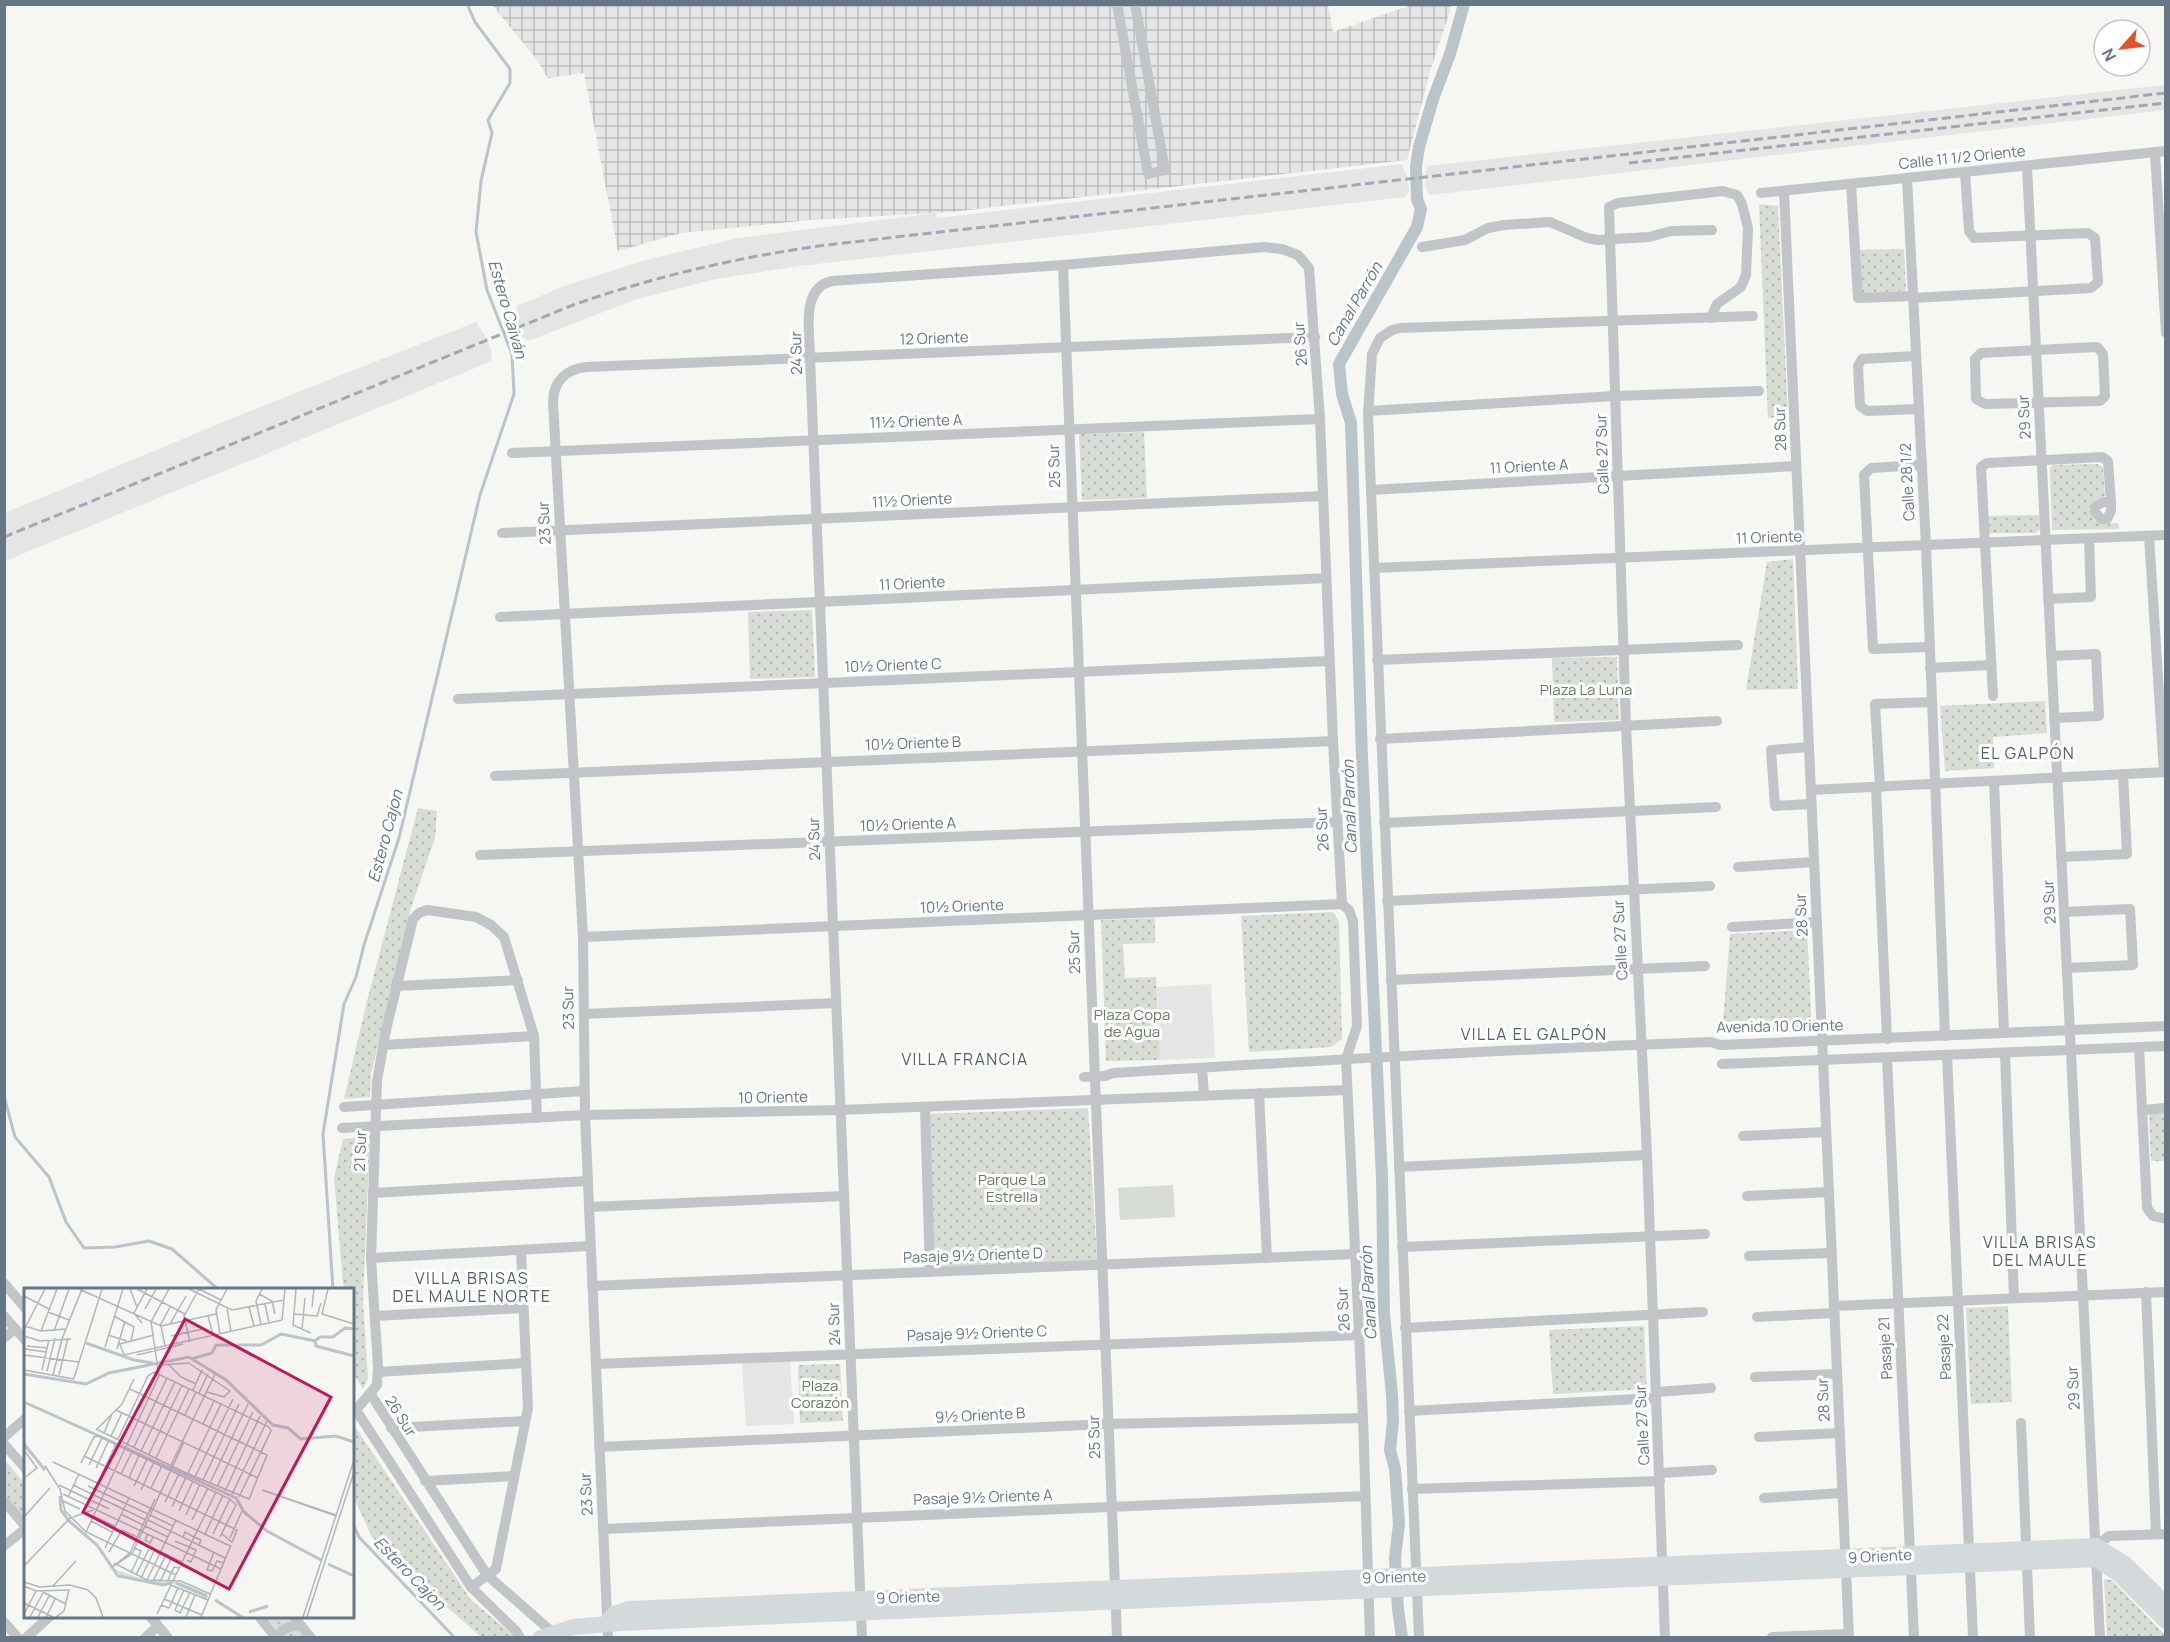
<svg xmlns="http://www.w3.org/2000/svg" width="2170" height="1642" viewBox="0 0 2170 1642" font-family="Manrope,sans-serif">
<defs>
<pattern id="industrial-grid" width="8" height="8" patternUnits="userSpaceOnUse" patternTransform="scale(1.5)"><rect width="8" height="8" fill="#e4e5e4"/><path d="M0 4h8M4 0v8" fill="none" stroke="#bcbebe"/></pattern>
<pattern id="green-dots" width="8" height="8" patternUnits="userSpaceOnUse" patternTransform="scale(1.5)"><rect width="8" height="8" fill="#d7ddd4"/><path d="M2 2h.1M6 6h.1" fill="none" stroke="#b2b8b2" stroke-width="1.8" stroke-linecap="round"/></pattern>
</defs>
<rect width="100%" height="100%" fill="#f6f6f3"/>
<g fill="#e4e5e4">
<path d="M2165,85v25l-735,85 -4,-6 -1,-14 2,-9z"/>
<path d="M1402,164l5,13 2,14 -4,6 -606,69 -83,13 -79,20 -109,42 -6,-4 -6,-13 1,-18 47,-20 82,-26 92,-22 198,-25 1,5z"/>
<path d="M476,322l11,17 4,11 1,11 -487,200v-48l245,-102z"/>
<path d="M1211,984l4,74 -55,2 -3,-73z"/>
<path d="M790,1361l4,63 -48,2 -4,-63z"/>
</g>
<path fill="url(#industrial-grid)" d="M1328,4l5,28 78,-27h41l-21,63 -24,92 -456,52 -140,8 -130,13 -63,18 -34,-178 -36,5 -13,-21 -43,-52z"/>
<g fill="url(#green-dots)">
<path d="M1759,204l19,2 10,210 -20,2z"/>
<path d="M1904,249l2,42 -44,2 -2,-43z"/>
<path d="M1144,432l3,66 -65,2 -3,-66z"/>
<path d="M2097,464l6,3 2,29c-4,2 -11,3 -13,8 -3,5 -1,15 5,18 6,2 15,1 21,1l1,6 -67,1 -2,-62 3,-3z"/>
<path d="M2039,515l1,14 -4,4h-48l-1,-17z"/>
<path d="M1793,559l5,130 -52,1 21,-128z"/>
<path d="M812,610l3,67 -65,2 -2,-67z"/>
<path d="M1617,657l2,63 -65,2 -2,-64z"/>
<path d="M2045,701l2,32 -54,4 1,31 -49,3 -5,-65z"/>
<path d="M418,808l19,3 -2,27 -24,70 -40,166 -1,23 -26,2 24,-102z"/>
<path d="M1333,912l6,10 3,117 -11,8 -82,5 -8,-136z"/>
<path d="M1155,918v25l-32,1 2,34 31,-1 4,83 -54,1 -5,-141z"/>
<path d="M1807,930l5,101 -90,4 8,-101z"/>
<path d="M1088,1108l9,153 -159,6 -3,-3 -7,-150z"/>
<path d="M2165,1113v48h-14l-2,-47z"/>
<path d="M370,1136l-7,164 5,79 -5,10 -10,-16 -1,-83 -7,-1 -2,-6 -9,-105 9,-39z"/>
<path d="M2008,1306l4,96 -41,2 -5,-96z"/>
<path d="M1644,1326l3,63 -94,5 -4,-64z"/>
<path d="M840,1364l3,57 -43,2 -2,-58z"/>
<path d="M352,1422l119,178 42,35 -2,2h-30l-87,-77 -22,-23 -19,-41z"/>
<path d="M4,1459l21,25v37l-20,-26z"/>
<path d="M2104,1579l8,1 53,55v2h-58z"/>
<path d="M266,1617h20l18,20h-21z"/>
</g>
<path fill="#d7ddd4" d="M1173,1185l2,32 -55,3 -2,-32z"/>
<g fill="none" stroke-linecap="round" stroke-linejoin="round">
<g stroke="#b9c5c9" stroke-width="3">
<path d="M4,1096l11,41 34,40 17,45 18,26 31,-1 34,-6 23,8 47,41"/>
<path d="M333,1290l-10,-156 21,-130 12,-27 8,-32 35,-107 81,-343 34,-101 -2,-40 -25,-64 -11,-58 5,-51 11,-48 -4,-13 22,-37v-14l-35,-47 -8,-18"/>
<path d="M352,1522l7,15 96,101"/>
</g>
<path stroke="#b9c5c9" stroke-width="12" d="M1402,1638l-4,-29 -3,-51 4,-34 -4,-55 -5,-19 3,-29 -1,-26 -8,-81 -2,-137 -20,-420 -11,-334 -9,-29 -3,-30 78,-137 4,-18 -4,-10 -1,-32 3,-20 14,-48 17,-45 14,-50"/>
<g stroke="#c1c5c8" stroke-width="10">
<path d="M1117,4l31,170 17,-4 -30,-166"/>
<path d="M2155,152l11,181"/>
<path d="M2027,166l73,1472"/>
<path d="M1907,178l19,368 19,490"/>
<path d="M1851,184l7,114 55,-2"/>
<path d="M1784,191l65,1447"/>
<path d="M1761,193l405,-42"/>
<path d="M1422,247l43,-7 23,-12 16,-3 46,-3 37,16 11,2 51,-3 22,-6 41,-1"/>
<path d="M1063,265l54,1373"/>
<path d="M1913,298l178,-10 7,-6 -3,-44 -7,-5 -114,5 -5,-7 -4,-59"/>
<path d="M2097,347l6,7 2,42 -5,5 -115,3 -9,-5 -1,-40 6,-6z"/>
<path d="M1916,356l-54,3 -4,7 2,40 7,5 52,-2"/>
<path d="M1368,411l247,-15 144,-5"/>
<path d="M512,453l808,-34"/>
<path d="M1922,465l-51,3 -7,7 9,174 56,-2"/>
<path d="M1371,490l425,-24"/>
<path d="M2103,502h8v9l-4,8h-6l-6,-7 1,-6z"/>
<path d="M502,533l821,-37"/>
<path d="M2149,536l15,236"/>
<path d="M1374,568l792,-33"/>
<path d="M2048,599l43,-2 -2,-58"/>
<path d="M500,617l826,-39"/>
<path d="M2051,656l45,-2 3,62 -45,2"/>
<path d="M1377,660l361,-15"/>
<path d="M1930,668l61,-3"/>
<path d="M1993,696l-12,-229 6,-4 115,-6 6,4 3,41"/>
<path d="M458,699l871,-38"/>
<path d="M1380,739l337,-18"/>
<path d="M1809,747l-38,3 4,56 36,-2"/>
<path d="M495,776l838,-35"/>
<path d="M1994,781l10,252"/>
<path d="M1876,787l11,252"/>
<path d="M1880,787l-5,-83 56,-2"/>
<path d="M1811,790l355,-18"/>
<path d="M1384,823l332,-16"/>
<path d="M480,855l857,-33"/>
<path d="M2061,857l66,-3 -4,-80"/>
<path d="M1738,867l76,-5"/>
<path d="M1387,901l323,-15"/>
<path d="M2064,912l66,-3 3,56 -66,3"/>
<path d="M1732,927l85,-5"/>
<path d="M583,937l759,-33"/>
<path d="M1391,980l314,-14"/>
<path d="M396,986l122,-6"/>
<path d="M584,1014l252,-11"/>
<path d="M383,1045l151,-9"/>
<path d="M2139,1047l8,161 6,8 13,3"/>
<path d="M2005,1053l9,245"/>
<path d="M1947,1055l26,583"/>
<path d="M1887,1058l27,580"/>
<path d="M1722,1064l444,-18"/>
<path d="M1202,1068l2,27"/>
<path d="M1084,1077l21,-1 8,-3c199,-12 399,-24 598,-31l9,3 446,-19"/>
<path d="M1259,1093l8,165"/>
<path d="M344,1107l240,-16"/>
<path d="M925,1107l5,165"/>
<path d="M2142,1110l24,-2"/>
<path d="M342,1128l243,-13 255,-5 507,-20"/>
<path d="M1743,1136l83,-4"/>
<path d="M1399,1167l248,-12"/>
<path d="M373,1193l214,-12"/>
<path d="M1747,1196l82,-4"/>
<path d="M589,1207l255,-11"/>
<path d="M1402,1247l303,-13"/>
<path d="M1749,1256l82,-3"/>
<path d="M371,1258l219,-12"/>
<path d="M4,1283l22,26"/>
<path d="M592,1286l763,-32"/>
<path d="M2146,1292l10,242"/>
<path d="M1834,1306l332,-14"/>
<path d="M4,1316l22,25"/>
<path d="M375,1316l148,-8"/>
<path d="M1757,1317l77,-4"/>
<path d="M1405,1328l298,-16"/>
<path d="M4,1338l11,-9"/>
<path d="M596,1364l763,-29"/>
<path d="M378,1372l148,-9"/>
<path d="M1755,1377l82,-3"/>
<path d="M1656,1392l55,-4"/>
<path d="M370,1393l117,182 65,57"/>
<path d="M1409,1411l247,-13"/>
<path d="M2021,1423l9,215"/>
<path d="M391,1428l134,-7"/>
<path d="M4,1437l22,-19"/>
<path d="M1759,1437l81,-4"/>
<path d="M4,1444l22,25"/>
<path d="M599,1447l509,-23 255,-6"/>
<path d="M1660,1473l52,-3"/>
<path d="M425,1481l89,-5"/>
<path d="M1412,1489l248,-8"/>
<path d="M1764,1498l78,-5"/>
<path d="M4,1501l22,26"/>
<path d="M603,1529l762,-33"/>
<path d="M4,1546l22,-18"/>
<path d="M2096,1546l13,-10 57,-2"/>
<path d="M471,1587l25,-18 32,-161 -7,-158"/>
<path d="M150,1616l18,22"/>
<path d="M259,1616l17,22"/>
<path d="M293,1616l18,22"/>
<path d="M4,1622l14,16"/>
<path d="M1772,1637l76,-3"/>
<path d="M26,1638l24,-22"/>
<path d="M145,1638l13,-12"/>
<path d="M275,1638l9,-9 15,-5"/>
<path d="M520,1638l-4,-7 -45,-44 -115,-177 21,-25 1,-18 -7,-109 6,-177 9,-51 27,-111 6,-6 8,-3 49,7 15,8 13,12 30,99 3,82"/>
<path d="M608,1638l-23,-523 -2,-178 -30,-535c0,-21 14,-33 33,-35l729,-30"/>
<path d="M862,1638l-52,-1280c0,-25 -10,-70 22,-77l231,-16 201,-18 18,2 16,6 11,13 11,151 13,322 9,163 7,6 4,11 4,105 -11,33 17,359 7,220"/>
<path d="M1419,1638l-48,-1148 -3,-75 4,-61 8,-16 12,-8 8,-2 353,-12"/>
<path d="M1665,1638l-18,-483 -21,-429 -17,-519 9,-4 105,-12 14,4 5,9 6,24 -2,47 -5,12 -24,17 -6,14"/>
</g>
<g stroke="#d4d9dc" stroke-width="16">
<path d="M607,1623l7,-9 15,-5 1467,-63 29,18 41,40"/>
<path d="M540,1638l33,-11 47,-4 1476,-64 23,15 47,47"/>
</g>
<g stroke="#a2a8ae" stroke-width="3" stroke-dasharray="9 4.5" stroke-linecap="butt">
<path d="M1629,163l537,-60"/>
<path d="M4,537l569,-232c83,-29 166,-48 253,-60l1340,-152"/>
</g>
</g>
<g text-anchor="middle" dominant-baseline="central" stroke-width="6" stroke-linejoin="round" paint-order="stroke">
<g font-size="15" fill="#657684" stroke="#fff">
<text transform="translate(1962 157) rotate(-6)">Calle 11 1/2 Oriente</text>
<text transform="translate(934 338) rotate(-2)">12 Oriente</text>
<text transform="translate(1300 344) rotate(-94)">26 Sur</text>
<text transform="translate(796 353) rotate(-91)">24 Sur</text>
<text transform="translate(2024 417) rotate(-93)">29 Sur</text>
<text transform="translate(916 421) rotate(-2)">11½ Oriente A</text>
<text transform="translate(1780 429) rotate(-92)">28 Sur</text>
<text transform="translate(1602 454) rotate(-92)">Calle 27 Sur</text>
<text transform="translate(1054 466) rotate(-92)">25 Sur</text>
<text transform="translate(1529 466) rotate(-3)">11 Oriente A</text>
<text transform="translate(1907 482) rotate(-93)">Calle 28 1/2</text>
<text transform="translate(912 500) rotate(-3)">11½ Oriente</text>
<text transform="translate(544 523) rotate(-93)">23 Sur</text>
<text transform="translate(1769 537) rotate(-2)">11 Oriente</text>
<text transform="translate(912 583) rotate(-3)">11 Oriente</text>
<text transform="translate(893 665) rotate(-2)">10½ Oriente C</text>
<text transform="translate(913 743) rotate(-2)">10½ Oriente B</text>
<text transform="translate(908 824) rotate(-2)">10½ Oriente A</text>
<text transform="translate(1322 829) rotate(-93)">26 Sur</text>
<text transform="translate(814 839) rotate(-92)">24 Sur</text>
<text transform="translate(2049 902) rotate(-93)">29 Sur</text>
<text transform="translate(962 906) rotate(-2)">10½ Oriente</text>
<text transform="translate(1801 915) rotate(-93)">28 Sur</text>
<text transform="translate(1620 940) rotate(-93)">Calle 27 Sur</text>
<text transform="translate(1074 952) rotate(-92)">25 Sur</text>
<text transform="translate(568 1008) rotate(-91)">23 Sur</text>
<text transform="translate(1780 1026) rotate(-1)">Avenida 10 Oriente</text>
<text transform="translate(773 1097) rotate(-1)">10 Oriente</text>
<text transform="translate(360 1151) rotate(-88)">21 Sur</text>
<text transform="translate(973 1255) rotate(-2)">Pasaje 9½ Oriente D</text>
<text transform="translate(1343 1309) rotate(-93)">26 Sur</text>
<text transform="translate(834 1324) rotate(-92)">24 Sur</text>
<text transform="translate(977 1333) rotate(-2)">Pasaje 9½ Oriente C</text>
<text transform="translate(1944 1347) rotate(-93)">Pasaje 22</text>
<text transform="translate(1885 1348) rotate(-93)">Pasaje 21</text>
<text transform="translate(2073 1388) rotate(-93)">29 Sur</text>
<text transform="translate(1823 1400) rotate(-93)">28 Sur</text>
<text transform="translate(980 1415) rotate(-3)">9½ Oriente B</text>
<text transform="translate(401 1416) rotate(58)">26 Sur</text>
<text transform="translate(1642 1425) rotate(-93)">Calle 27 Sur</text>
<text transform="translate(1094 1437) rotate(-92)">25 Sur</text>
<text transform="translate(586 1494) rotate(-93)">23 Sur</text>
<text transform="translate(983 1497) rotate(-2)">Pasaje 9½ Oriente A</text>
<text transform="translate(1880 1556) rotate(-3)">9 Oriente</text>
<text transform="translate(1394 1577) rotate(-2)">9 Oriente</text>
<text transform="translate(908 1597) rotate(-2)">9 Oriente</text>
</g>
<g font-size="15" fill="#687b64" stroke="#fff">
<text x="1586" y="689">Plaza La Luna</text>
<text x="1132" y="1014">Plaza Copa<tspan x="1132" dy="17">de Agua</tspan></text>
<text x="1012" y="1179">Parque La<tspan x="1012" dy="17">Estrella</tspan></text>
<text x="820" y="1385">Plaza<tspan x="820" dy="17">Corazón</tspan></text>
</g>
<g font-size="16" font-style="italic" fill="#617780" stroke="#fff">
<text transform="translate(1354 304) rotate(-60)">Canal Parrón</text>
<text transform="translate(508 309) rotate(74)">Estero Caiván</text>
<text transform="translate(1349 807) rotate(-92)">Canal Parrón</text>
<text transform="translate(385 836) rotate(-75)">Estero Cajon</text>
<text transform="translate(1368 1293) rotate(-93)">Canal Parrón</text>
<text transform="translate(410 1573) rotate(46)">Estero Cajon</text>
</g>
<g font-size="16" letter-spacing="1.5" fill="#535f69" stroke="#fff">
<text x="2028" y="753">EL GALPÓN</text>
<text x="1534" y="1034">VILLA EL GALPÓN</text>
<text x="965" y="1059">VILLA FRANCIA</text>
<text x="2040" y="1242">VILLA BRISAS<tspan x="2040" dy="18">DEL MAULE</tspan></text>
<text x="472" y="1278">VILLA BRISAS<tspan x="472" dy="18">DEL MAULE NORTE</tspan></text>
</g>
</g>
<g transform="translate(24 1288)">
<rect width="330" height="330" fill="#f6f6f3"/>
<path d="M90,281l33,12 33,1 28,13 -1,4 -36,-17 -8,3 -41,-9z" fill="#d7ddd4"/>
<path fill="none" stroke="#b9c5c9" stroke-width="3" d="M291,53l1,5 38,10M62,55l48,17 19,3M167,71l21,-6 4,-8h45l20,-11 34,7 5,-4h13l12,-9 9,1M0,86l62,10 23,-11 80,-16 37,23 47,45 15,3 13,11 35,-3 18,6M0,114l212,96 8,14 23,19 54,29M0,156l21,26M36,208l1,14 8,11 28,24 21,31 45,9 8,-2M304,276l26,12M152,295l31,13M191,312l27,17M225,324l19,-6"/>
<path fill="none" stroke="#afb7bd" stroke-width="1.5" d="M55,1l82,37 55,-12M106,1l7,18M113,1l48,25M165,1l43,21 52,-10M175,1l22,11M272,1l-3,36 18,8M304,1l-6,25 32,10M235,6l13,7 3,13M0,8l25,13M241,16l4,19M225,19l5,19M288,19l2,-18M121,21l11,-20M203,21l4,22M24,24l21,8M270,26l23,2 4,-13M90,28l20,11 -3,14M184,28l5,19M258,32l3,-31M118,35l-8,-10 13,-24M146,36l16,-28M237,37l-5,-24 6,-12M1,38l16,5 25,-2M136,38l10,-19M137,38l4,20M278,41l3,-31M0,42l21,-41M17,43l16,-42M30,43l15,-42M196,46l-4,-24 11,-21M84,47l19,6M0,48l16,5 31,-2M147,48l32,-7M95,54l5,13 158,-35M166,54l-6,-26 15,-27M96,56l34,-9M3,58l20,2M81,59l18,-58M1,61l21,3M93,61l8,-28M0,67l55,7M113,67l46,-11M144,76l13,13 15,7M166,76l40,27 -6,6 -17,-5M136,77l30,-2M0,82l50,9M18,82l7,-30M23,83l8,-33M29,87l9,-36 20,-50M35,87l9,-37M50,90l28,-89M169,102l9,-20M175,105l9,-19M92,122l142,68M161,127l11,-23M179,136l11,-23M72,141l90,44 63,26 18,-44 -137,-66M72,142l26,-26 12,-25M80,145l8,-19M87,148l11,-23M94,151l30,-63 6,-4 115,55 2,4 -32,66M110,159l33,-69M0,162l13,18 -13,10M117,163l34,-69M125,166l33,-69M60,168l153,74 -5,12 -10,-8M132,170l33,-69M29,174l177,84M57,175l13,-26 4,-1 132,63 6,6 -16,32M65,177l13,-27M147,177l44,-91M21,178l15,23 5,22 21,21 90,43M72,180l13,-28M164,185l33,-69M78,186l14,-30M97,186l11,-22M171,189l38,-78M105,190l10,-23M179,192l36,-76M186,195l38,-79M35,197l50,24M49,197l73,35M64,198l60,28M110,198l13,-27M193,199l36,-75M127,200l11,-22M117,202l13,-28M201,203l35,-75M39,206l158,75M208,206l35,-73M44,209l11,-23M131,211l-25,54 -18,14 20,-13 52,-112M39,213l17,8M141,214l14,-28M148,219l14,-30M155,223l14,-30M97,226l22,11M126,227l23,11M162,227l14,-31M69,228l22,10M312,228l-74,-26 74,25M0,229l26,-29M49,229l20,-7M124,232l77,38M168,232l16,-32M67,233l21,11M121,238l23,11M62,244l73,-156 -8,-54 18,-33M124,246l-3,6 5,3 3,-6M181,246l18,-39M189,246l17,-35M159,249l2,-5 9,5 7,3 -2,5M206,250l12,-27M151,253l21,9 -5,12 -4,-2M81,260l24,-50M85,264l13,-22 15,7M137,264l21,10M190,264l-7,18 5,1 5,-10 6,2M90,275l33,17 34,1 29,13M157,277l35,16M0,278l47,-49M107,285l10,-22 -7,-3M112,287l13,-26M117,290l13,-27M123,292l29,-60M144,292l6,-13 5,1M129,293l13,-26M0,294l16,5 30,-2 18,5 8,8 7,19M136,294l12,-25M147,297l37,15M0,298l12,5 33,-1 -5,21 -8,6M29,298l23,-25M160,302l-9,20 5,3 10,-21M19,304l23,12M140,311l38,16M0,315l29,14M137,317l8,3 9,-20M0,326l12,-23M133,326l59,-122M6,329l13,-24M14,329l11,-21M22,329l9,-18M162,329l9,-22M177,329l30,-72M279,329l51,-157M283,329l47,-145"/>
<path fill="#c2185b" fill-opacity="0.15" stroke="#c2185b" stroke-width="3" d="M161,31l146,78 -102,192 -146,-77z"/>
<rect width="330" height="330" fill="none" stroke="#657684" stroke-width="3"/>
</g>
<rect width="2170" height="1642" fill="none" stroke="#657684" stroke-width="12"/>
<g transform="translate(2122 48) rotate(242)"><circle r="28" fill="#ffffff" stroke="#c1c8ce" stroke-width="1.5"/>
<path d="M0-4.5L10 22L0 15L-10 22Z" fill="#e15427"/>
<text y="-9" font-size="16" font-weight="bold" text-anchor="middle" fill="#657684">N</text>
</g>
</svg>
